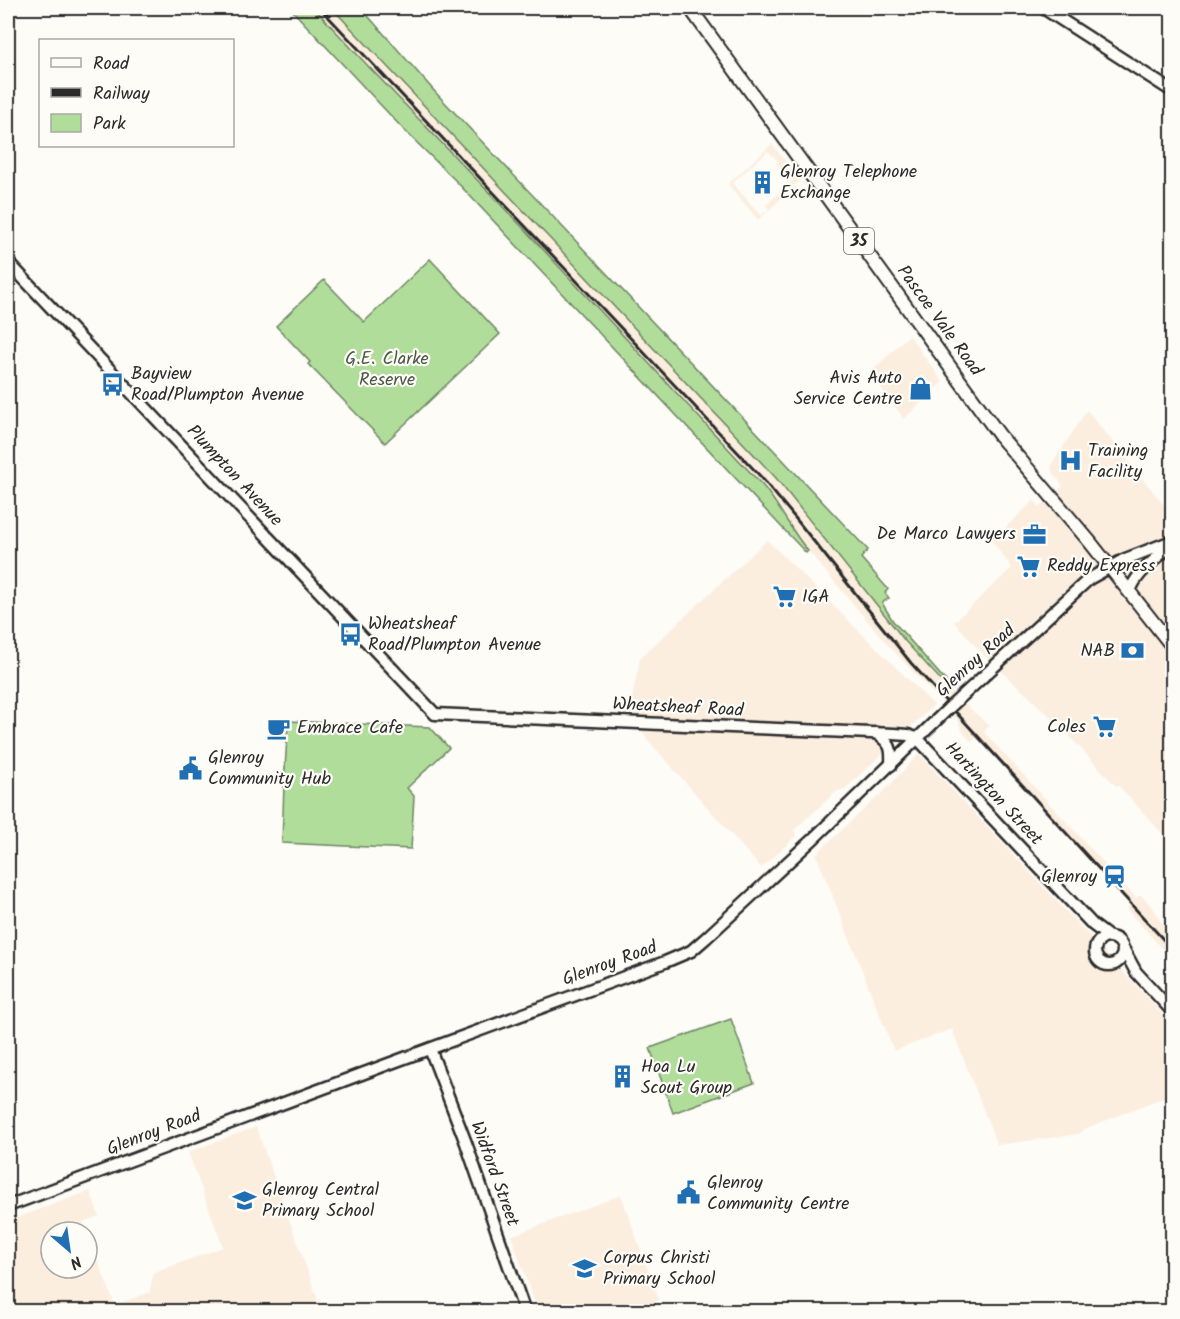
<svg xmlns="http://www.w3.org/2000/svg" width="1180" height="1319" viewBox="0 0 1180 1319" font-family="Kalam,sans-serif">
<rect width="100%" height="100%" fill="#fdfcf7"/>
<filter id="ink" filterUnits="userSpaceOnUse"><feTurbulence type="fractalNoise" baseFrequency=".0167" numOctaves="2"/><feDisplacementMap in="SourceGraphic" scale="12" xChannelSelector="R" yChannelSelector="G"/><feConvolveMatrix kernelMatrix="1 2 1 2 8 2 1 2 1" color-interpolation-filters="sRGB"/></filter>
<g filter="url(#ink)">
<g fill="#fceedf" fill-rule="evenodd">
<path d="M314,8h18l444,470 129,163 44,48 40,37 -5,6 152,166 5,-3 13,14 7,13 11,12v25l-46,-50 4,-4 -153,-167 -6,4 -10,-13 -3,-8 -21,-25 -5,-4 -44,-47 -90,-106 -13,-24 -22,-29 -238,-256 -156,-163z"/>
<path d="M772,144l28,37 -42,39 -30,-36zM768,151l10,10 -2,2 16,18 -26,24 3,4 -8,6 -29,-32z"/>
<path d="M909,335l34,47 -39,37 -34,-46z"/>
<path d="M1087,410l85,105v329l-54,-59 -2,1 -61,-65 -70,-65 -31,-34 58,-54 -20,-27 42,-41 6,7 23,-21 -11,-14 -1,-7z"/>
<path d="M767,540l167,165 -89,84 -8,2 -43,39 2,6 -35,32 -114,-129 -17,-30 10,-51z"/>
<path d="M919,754l253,270v70l-90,36 -3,4 -82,11 -45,-116 -58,22 -78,-197 72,-67z"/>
<path d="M256,1127l66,184h-314v-90l82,-30 9,25 -16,6 32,83 35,-13 3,-19 70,-26 -35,-95zM51,1232h36v36h-36z"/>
<path d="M621,1195l38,105 -29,11h-92l-27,-75z"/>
</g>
<g fill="#b1dd9b" stroke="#6e8463" stroke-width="1.5">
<path d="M290,8h24l55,59 156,163 238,256c17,20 28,45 45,65l-2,2 -351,-373 -50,-49z"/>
<path d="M332,8h29l75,85 432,457 -7,8 27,31 -3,4 4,5 -7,5 11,18 58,66 -2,2 -44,-48 -21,-27 -108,-136z"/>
<path d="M430,259l70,75 -115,109 -77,-79 2,-2 -34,-36 48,-46 40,42z"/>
<path d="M288,721l142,6 19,21 -42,40 7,8 -3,53 -129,-6 2,-58z"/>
<path d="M731,1019l23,64 -81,30 -23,-65z"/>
</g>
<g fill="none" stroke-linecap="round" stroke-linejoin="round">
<defs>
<g id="secondary">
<path d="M1043,8l129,83"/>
<path d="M8,262l427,452 459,20 14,1 10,4 175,186 16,12"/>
<path d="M1130,592c5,-19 28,-34 42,-48"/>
<path d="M961,697l128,-118 34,-19 49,-19"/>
<path d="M876,733c15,11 16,14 15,32"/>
<circle cx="1109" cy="951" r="14"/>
<path d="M1124,950l12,22 36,39"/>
<path d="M430,1049l36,94 59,169"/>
<path d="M8,1206c218,-83 438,-163 657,-244l26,-11 15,-13 107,-99 136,-131"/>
</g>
<path id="primary" d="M690,8l310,428 90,106 82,104"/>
</defs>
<use href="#secondary" stroke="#2b2b2b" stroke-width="15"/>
<use href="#primary" stroke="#2b2b2b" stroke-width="16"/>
<use href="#secondary" stroke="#fdfcf7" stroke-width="10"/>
<use href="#primary" stroke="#fdfcf7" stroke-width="12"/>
<path stroke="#2b2b2b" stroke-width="3" d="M320,8l441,469 35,42 115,144 261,286"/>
<defs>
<path id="secondary-bridge" d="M949,708l12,-11"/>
</defs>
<use href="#secondary-bridge" stroke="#2b2b2b" stroke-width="15" stroke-linecap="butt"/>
<use href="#secondary-bridge" stroke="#fdfcf7" stroke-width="10"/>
</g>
</g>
<defs>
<symbol id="building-bare" viewBox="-9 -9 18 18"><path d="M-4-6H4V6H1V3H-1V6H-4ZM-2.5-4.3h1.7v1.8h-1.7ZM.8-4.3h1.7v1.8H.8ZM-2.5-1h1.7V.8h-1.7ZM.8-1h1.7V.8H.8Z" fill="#1f6fb2" stroke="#fdfcf7" stroke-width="2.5" paint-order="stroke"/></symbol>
<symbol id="bus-bare" viewBox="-9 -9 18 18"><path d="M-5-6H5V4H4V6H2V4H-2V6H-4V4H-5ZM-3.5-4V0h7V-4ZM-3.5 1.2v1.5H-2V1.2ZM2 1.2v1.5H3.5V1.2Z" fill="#1f6fb2" stroke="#fdfcf7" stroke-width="2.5" paint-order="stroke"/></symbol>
<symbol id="shop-bare" viewBox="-9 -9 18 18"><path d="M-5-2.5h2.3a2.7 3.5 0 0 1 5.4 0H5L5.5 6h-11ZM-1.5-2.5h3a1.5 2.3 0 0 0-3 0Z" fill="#1f6fb2" stroke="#fdfcf7" stroke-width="2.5" paint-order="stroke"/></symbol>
<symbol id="hospital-bare" viewBox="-9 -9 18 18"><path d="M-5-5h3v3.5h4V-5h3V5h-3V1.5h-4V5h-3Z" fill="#1f6fb2" stroke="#fdfcf7" stroke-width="2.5" paint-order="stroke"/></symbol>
<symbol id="office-bare" viewBox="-9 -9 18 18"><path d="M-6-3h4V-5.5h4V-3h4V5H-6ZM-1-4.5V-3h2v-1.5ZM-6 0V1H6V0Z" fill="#1f6fb2" stroke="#fdfcf7" stroke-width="2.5" paint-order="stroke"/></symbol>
<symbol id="supermarket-bare" viewBox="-9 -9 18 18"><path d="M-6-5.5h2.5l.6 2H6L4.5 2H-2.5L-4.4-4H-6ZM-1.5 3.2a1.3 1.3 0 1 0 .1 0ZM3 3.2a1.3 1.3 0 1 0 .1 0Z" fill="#1f6fb2" stroke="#fdfcf7" stroke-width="2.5" paint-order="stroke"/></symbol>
<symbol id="bank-bare" viewBox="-9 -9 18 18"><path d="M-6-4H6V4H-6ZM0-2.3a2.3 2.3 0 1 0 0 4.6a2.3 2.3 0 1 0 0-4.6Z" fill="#1f6fb2" stroke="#fdfcf7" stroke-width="2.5" paint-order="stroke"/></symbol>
<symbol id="cafe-bare" viewBox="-9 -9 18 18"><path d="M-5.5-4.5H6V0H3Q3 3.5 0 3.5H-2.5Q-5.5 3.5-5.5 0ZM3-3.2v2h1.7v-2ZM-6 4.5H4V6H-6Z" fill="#1f6fb2" stroke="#fdfcf7" stroke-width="2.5" paint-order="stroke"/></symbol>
<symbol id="civic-bare" viewBox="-9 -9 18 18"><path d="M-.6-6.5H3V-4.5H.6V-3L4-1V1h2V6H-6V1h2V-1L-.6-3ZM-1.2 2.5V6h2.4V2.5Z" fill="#1f6fb2" stroke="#fdfcf7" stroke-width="2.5" paint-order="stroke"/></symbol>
<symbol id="station-bare" viewBox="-9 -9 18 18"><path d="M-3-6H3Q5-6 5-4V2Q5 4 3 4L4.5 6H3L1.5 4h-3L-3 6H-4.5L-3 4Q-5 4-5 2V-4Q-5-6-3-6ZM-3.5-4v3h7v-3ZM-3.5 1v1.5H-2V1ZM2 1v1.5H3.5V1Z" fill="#1f6fb2" stroke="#fdfcf7" stroke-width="2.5" paint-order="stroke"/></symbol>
<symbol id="school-bare" viewBox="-9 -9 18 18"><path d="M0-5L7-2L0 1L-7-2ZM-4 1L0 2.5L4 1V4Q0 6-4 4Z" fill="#1f6fb2" stroke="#fdfcf7" stroke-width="2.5" paint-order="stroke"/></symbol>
</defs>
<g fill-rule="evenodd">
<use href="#building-bare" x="746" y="166" width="33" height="33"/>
<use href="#bus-bare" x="96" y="368" width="33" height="33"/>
<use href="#shop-bare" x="904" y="372" width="33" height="33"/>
<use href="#hospital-bare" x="1054" y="444" width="33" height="33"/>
<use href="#office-bare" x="1018" y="518" width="33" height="33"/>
<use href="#supermarket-bare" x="1012" y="550" width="33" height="33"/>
<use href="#supermarket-bare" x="768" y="580" width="33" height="33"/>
<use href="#bus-bare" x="334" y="618" width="33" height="33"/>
<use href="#bank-bare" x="1116" y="634" width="33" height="33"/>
<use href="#supermarket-bare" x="1088" y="710" width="33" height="33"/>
<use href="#cafe-bare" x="262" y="712" width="33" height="33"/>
<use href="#civic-bare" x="174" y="752" width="33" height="33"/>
<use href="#station-bare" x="1098" y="860" width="33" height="33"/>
<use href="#building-bare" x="606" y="1060" width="33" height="33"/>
<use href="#civic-bare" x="672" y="1176" width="33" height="33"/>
<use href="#school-bare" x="228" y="1184" width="33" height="33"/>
<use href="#school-bare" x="568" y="1252" width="33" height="33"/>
</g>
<g text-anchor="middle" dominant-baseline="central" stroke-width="4.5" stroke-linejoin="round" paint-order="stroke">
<rect fill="#fdfcf7" stroke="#6a6a68" stroke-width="1.5" x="844" y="228" width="30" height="26" rx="4.5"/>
<g font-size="16" font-weight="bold" fill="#2b2b2b">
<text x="859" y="241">35</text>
</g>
<g font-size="18" fill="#2b2b2b" stroke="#fdfcf7" text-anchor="start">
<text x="780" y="172">Glenroy Telephone<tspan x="780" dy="21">Exchange</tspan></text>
<text x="131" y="374">Bayview<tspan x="131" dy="21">Road/Plumpton Avenue</tspan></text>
<text x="902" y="378" text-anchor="end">Avis Auto<tspan x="902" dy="21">Service Centre</tspan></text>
<text x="1088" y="451">Training<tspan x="1088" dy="21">Facility</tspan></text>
<text x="1016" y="534" text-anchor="end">De Marco Lawyers</text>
<text x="1047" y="566">Reddy Express</text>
<text x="802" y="597">IGA</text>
<text x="368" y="624">Wheatsheaf<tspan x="368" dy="21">Road/Plumpton Avenue</tspan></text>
<text x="1115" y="651" text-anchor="end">NAB</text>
<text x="1086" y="727" text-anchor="end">Coles</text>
<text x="297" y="728">Embrace Cafe</text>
<text x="208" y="758">Glenroy<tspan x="208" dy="21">Community Hub</tspan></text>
<text x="1097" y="877" text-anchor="end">Glenroy</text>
<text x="641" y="1067">Hoa Lu<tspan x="641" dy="21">Scout Group</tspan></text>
<text x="707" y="1183">Glenroy<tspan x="707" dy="21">Community Centre</tspan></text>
<text x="262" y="1190">Glenroy Central<tspan x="262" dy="21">Primary School</tspan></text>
<text x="603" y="1258">Corpus Christi<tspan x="603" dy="21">Primary School</tspan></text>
</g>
<g font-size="18" fill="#2b2b2b" stroke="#fdfcf7">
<text transform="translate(939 321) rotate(54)">Pascoe Vale Road</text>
<text transform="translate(234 476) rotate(47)">Plumpton Avenue</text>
<text transform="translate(976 661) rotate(-42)">Glenroy Road</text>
<text transform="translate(678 708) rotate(3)">Wheatsheaf Road</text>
<text transform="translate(993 794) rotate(47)">Hartington Street</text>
<text transform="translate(610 964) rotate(-20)">Glenroy Road</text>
<text transform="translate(154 1133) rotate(-21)">Glenroy Road</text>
<text transform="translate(494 1174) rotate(70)">Widford Street</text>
</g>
<g font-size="18" fill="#4c5847" stroke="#fdfcf7">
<text x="387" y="359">G.E. Clarke<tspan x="387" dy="21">Reserve</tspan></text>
</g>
</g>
<rect width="1180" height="1319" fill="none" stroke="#fdfcf7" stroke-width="30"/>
<rect x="15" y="15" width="1150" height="1289" fill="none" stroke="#2b2b2b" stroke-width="2" filter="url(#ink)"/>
<rect x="39" y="39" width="195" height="108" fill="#fdfcf7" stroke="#a9a8a5" stroke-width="1.5"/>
<rect x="51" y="58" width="30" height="9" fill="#fdfcf7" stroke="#a9a8a5" stroke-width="1.5"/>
<text x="93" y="69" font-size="18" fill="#2b2b2b">Road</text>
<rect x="51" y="88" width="30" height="9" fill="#2b2b2b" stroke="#a9a8a5" stroke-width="1.5"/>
<text x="93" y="99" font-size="18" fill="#2b2b2b">Railway</text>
<rect x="51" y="114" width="30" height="18" fill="#b1dd9b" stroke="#a9a8a5" stroke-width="1.5"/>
<text x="93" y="129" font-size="18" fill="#2b2b2b">Park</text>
<g transform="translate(69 1250) rotate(151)"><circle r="28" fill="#fdfcf7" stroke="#a9a8a5" stroke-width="1.5"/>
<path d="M0-4.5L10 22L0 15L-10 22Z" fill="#1f6fb2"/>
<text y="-9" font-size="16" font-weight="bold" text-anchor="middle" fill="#2b2b2b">N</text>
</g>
</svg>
